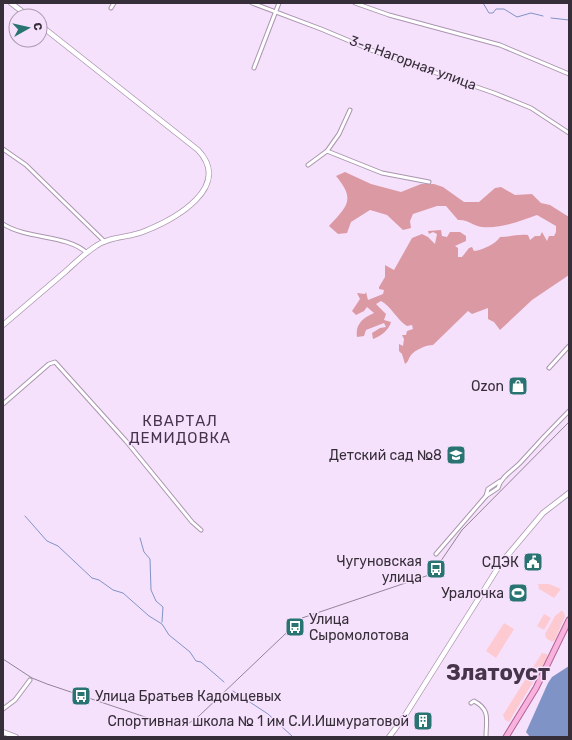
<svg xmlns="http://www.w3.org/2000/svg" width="572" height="740" viewBox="0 0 572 740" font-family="Rubik,sans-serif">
<rect width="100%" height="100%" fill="#f6e1fc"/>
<g fill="#fecad2">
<path d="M538,584h11l12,5 -7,9 -15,-9z"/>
<path d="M561,611h2l2,5 -10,24 -3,2 -6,-4 -1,-4 10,-18z"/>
<path d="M544,614l7,4 -7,12 -7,-4z"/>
<path d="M504,623l10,6 -18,29 -10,-7z"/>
<path d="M542,653l5,1v5l-38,63 -4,-2 -2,-5z"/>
</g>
<path fill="#db99a4" d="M345,172l26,12 30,8 20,-8h13l9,3 21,15h15l16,-14 6,-1 14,8 17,-1 9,9 9,2 19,12v58l-37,25 -32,30 -6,-8 -6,-3v-11l-16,6 -4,-3 -35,34c-7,0 -18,5 -22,10 -3,4 -2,6 -6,9l-3,-10 -3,-3v-7l4,2 1,-7 -2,-4h4l1,-4 6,-2 -1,-4 -5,1c-11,-7 -15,-19 -26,-25l-5,3 10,10 -2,6 7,2c-2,8 -10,14 -18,17l-1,-6 8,-5 6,-1 -2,-4 -18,7 -2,6 -7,1c-2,-13 6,-19 17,-24l-7,-6 -3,4 -8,4 -4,-4 8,-12 -3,-6 8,1 1,-2 2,8 15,-6 1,-4 -5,-1v-2l6,-10v-12l9,5 18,-32 10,-4 6,3 7,7 2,-10 -4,-2 -4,2 -1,-3 13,-1 1,6 5,1 3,-5h10l6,4v5l-11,5 3,2v9h4l7,-9 3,-1 2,4c8,-1 22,-7 26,-14 10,0 18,-3 28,-2l2,5 5,-4h5l2,-4 5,9 2,-5h5l2,-4v-6l-19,-11c-17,6 -36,14 -55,12 -9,-1 -14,-8 -24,-7l-12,-14h-9l-24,8 -3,7 1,7 -8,2 -16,-15 -17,-5 -19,12 -4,11 -9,1 -9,-8c18,-20 27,-26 7,-50z"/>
<path fill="#8093c6" d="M569,666v71h-39l-4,-5 22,-49 4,-6z"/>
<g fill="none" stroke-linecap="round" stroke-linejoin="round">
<g stroke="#8093c6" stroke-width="1">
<path d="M483,3l6,10h4l3,-4h8l13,8 14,-4 12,3"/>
<path d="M551,18l18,2"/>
<path d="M25,516l22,25 11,5 34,32 7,2 14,10 10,3 26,23 13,8 7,11 21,17 6,9 5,1 23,20"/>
<path d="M140,538l4,14 6,7 1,31 5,11 7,6 -1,15"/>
<path d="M233,691l35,23 25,23"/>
</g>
<defs>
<g id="minor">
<path d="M252,3l69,26 55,23 118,41 37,15 38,25"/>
<path d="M355,3l34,12 111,30 69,29"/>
<path d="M111,8l3,-5"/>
<path d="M254,68l25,-65"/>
<path d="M3,149l23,16 78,76"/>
<path d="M327,151l12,-17 11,-24"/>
<path d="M308,165l19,-14 55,22 47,9"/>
<path d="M3,224c25,16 63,10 84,29"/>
<path d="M549,368l20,-22"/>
<path d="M3,404l46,-40 6,-2 71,79 66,81 9,8"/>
<path d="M486,496l2,-7 12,-8"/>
<path d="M436,554l50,-58 12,-8c3,-11 14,-17 22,-25 16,-18 32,-35 49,-52"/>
<path d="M471,703l3,-2c17,9 12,19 12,36"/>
<path d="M3,709l12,-9 15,-20"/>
</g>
<g id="secondary">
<path d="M11,3l17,13"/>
<path d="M3,325c21,-18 42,-36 62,-53 10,-9 20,-19 31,-26 14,-10 33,-8 49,-15 30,-12 88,-44 53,-81l-158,-125"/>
<path d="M3,732l13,5"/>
<path d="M389,737l15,-20 97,-154 42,-50 26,-20"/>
</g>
<path id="primary" d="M506,737l30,-49 33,-68"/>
</defs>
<use href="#minor" stroke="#aa96af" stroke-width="5"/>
<use href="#secondary" stroke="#aa96af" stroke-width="6"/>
<use href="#primary" stroke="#b16395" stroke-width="7"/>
<use href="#minor" stroke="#fff" stroke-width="3"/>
<use href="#secondary" stroke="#fff" stroke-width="4.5"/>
<use href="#primary" stroke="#f8b2dd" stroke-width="5"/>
<path stroke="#928496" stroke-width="1" d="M3,659l29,19 15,6 125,42h13l14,-10 103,-98 130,-44 30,-44 107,-108"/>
</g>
<defs>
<symbol id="shop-square" viewBox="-11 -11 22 22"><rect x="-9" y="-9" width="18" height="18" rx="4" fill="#297373" stroke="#f6e1fc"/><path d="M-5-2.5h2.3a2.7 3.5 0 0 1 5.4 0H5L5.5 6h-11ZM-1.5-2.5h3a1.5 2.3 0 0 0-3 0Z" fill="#fff"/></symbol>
<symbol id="school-square" viewBox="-11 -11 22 22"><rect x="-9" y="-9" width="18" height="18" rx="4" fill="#297373" stroke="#f6e1fc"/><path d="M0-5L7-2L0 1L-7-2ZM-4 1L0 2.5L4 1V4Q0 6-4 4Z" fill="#fff"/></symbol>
<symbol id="civic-square" viewBox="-11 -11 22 22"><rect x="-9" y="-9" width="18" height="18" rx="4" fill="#297373" stroke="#f6e1fc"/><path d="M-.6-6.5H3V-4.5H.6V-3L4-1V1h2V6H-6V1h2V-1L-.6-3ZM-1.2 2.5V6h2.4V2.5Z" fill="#fff"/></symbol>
<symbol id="bus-square" viewBox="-11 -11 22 22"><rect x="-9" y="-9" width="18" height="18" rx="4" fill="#297373" stroke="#f6e1fc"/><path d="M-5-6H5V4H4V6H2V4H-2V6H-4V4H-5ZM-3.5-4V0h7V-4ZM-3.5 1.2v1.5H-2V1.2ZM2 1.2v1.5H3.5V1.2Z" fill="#fff"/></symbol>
<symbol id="stadium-square" viewBox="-11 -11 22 22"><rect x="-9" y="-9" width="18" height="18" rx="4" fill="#297373" stroke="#f6e1fc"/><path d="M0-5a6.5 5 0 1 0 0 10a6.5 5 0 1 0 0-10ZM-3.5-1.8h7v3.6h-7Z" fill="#fff"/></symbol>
<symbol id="building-square" viewBox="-11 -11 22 22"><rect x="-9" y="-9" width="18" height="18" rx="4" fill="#297373" stroke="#f6e1fc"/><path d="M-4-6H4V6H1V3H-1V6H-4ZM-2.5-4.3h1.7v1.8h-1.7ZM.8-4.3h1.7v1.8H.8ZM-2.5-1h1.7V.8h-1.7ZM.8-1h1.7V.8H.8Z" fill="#fff"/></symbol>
</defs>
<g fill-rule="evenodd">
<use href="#shop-square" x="507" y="375" width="22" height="22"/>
<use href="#school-square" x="445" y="444" width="22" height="22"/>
<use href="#civic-square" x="522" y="551" width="22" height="22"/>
<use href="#bus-square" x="425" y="558" width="22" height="22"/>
<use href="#stadium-square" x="507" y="582" width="22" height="22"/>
<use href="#bus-square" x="284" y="616" width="22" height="22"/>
<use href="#bus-square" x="70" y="685" width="22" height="22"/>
<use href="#building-square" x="412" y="710" width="22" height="22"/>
</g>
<g text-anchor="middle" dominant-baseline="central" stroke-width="3" stroke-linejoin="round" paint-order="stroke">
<g font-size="14" fill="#362e38" stroke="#f6e1fc">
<text transform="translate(413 63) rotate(20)">3-я Нагорная улица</text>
</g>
<g font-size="14" fill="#362e38" stroke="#f6e1fc" text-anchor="end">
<text x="504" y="386">Ozon</text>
<text x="442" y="455">Детский сад №8</text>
<text x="422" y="561">Чугуновская<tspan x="422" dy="16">улица</tspan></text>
<text x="519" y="562">СДЭК</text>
<text x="504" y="593">Уралочка</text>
<text x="309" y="619" text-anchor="start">Улица<tspan x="309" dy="16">Сыромолотова</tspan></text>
<text x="95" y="696" text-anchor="start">Улица Братьев Кадомцевых</text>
<text x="409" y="721">Спортивная школа № 1 им С.И.Ишмуратовой</text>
</g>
<g font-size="15" letter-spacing="1" fill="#45344a" stroke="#f6e1fc">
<text x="180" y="421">КВАРТАЛ<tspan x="180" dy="17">ДЕМИДОВКА</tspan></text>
</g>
<g font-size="22" font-weight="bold" fill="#45344a" stroke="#f6e1fc">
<text x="498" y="672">Златоуст</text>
</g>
</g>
<rect width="572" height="740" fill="none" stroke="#362e38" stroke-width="8"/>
<g transform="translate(28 28) rotate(82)"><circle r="19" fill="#f6e1fc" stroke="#a999ae"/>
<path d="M0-3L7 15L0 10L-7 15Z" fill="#297373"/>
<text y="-6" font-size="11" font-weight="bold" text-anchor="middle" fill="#362e38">С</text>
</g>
</svg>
